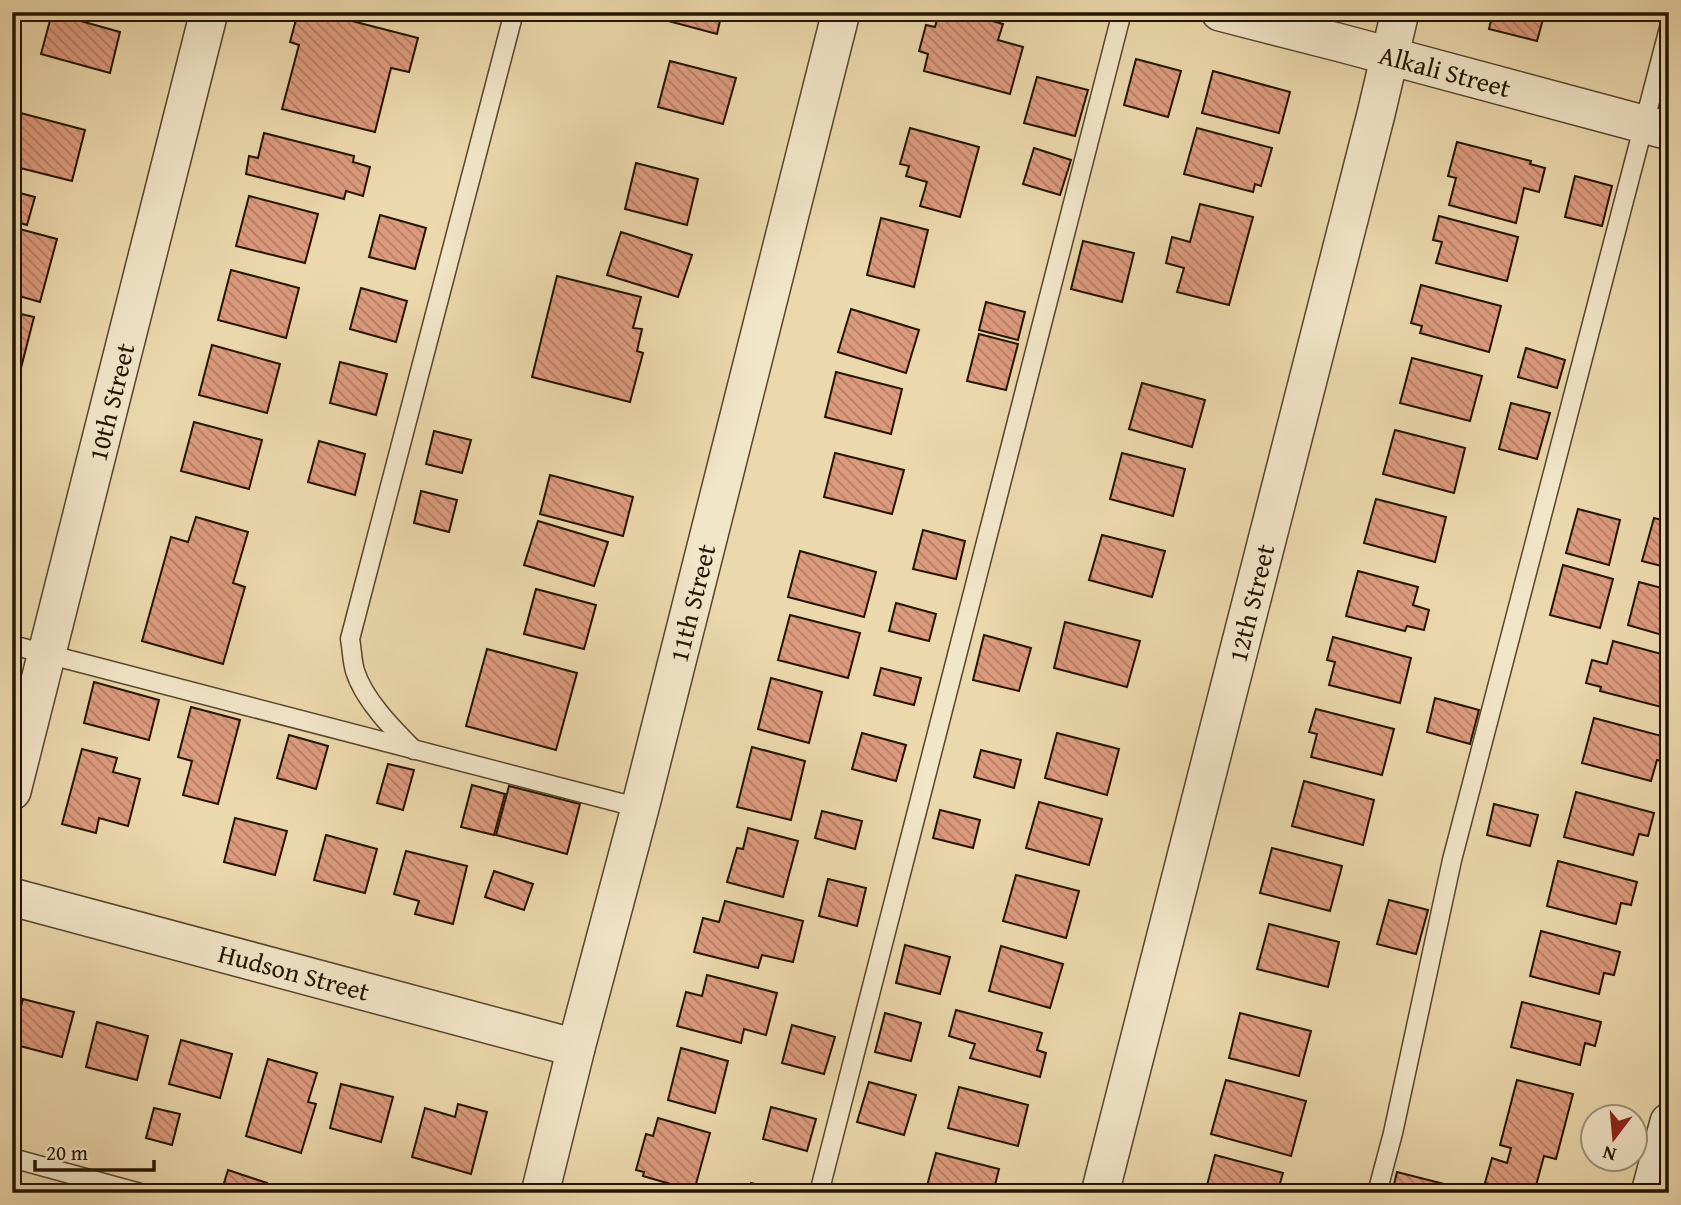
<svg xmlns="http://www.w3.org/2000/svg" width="1681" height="1205" viewBox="0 0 1681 1205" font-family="'Gentium Book Plus',serif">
<defs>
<pattern id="building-back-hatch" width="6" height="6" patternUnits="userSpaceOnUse" patternTransform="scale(1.75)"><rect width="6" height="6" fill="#dd9b7e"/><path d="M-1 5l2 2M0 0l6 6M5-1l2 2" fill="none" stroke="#b37d65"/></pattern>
</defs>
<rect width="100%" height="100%" fill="#ebd8ac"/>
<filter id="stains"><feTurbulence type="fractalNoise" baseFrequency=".00286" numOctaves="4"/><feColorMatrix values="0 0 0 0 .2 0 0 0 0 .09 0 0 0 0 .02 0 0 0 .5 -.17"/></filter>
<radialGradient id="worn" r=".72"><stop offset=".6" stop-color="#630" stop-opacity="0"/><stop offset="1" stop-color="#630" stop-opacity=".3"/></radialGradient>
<g fill="url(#building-back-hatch)" stroke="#241400" stroke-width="2">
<path d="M298,12h19l101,26 -9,34 -18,-4 -16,64 -93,-23 17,-64 -9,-3z"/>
<path d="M642,12h80l-5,22 -75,-20z"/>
<path d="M939,12h36l-1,4 29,8 -5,16 25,7 -13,47 -86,-23 4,-17 -9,-3 7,-26 9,2z"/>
<path d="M1493,12h52l-8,29 -48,-12z"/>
<path d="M52,13l68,19 -10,41 -69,-19z"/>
<path d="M1136,59l45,12 -13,46 -44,-12z"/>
<path d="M670,61l66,17 -13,46 -65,-17z"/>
<path d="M1213,71l77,21 -11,41 -77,-20z"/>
<path d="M1037,77l51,13 -13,46 -51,-13z"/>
<path d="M13,111l72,19 -13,51 -60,-15z"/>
<path d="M910,128l69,19 -19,70 -40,-11 7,-24 -21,-6 3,-10 -9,-2z"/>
<path d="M1197,128l75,20 -11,38 -6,-2 -2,8 -69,-18z"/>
<path d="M264,133l90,23 -1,6 17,5 -7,29 -17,-5 -2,8 -98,-25 3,-18 9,2z"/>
<path d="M1457,142l74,19 -1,3 15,4 -6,24 -15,-4 -8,35 -67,-18 7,-27 -8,-2z"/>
<path d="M1034,148l37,12 -11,35 -37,-11z"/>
<path d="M636,163l62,16 -11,46 -62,-16z"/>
<path d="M1575,176l37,10 -10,40 -37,-9z"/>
<path d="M12,191l23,6 -8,28 -15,-4z"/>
<path d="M249,196l69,18 -13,49 -69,-17z"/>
<path d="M1200,204l53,13 -24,88 -52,-13 7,-24 -18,-5 6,-26 18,5z"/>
<path d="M380,215l46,13 -11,41 -46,-12z"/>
<path d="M1439,216l79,21 -11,44 -71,-18 6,-21 -9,-2z"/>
<path d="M881,218l47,12 -14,57 -47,-12z"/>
<path d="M12,227l45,12 -17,63 -28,-8z"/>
<path d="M621,232l71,23 -14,42 -71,-22z"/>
<path d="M1083,241l51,12 -12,49 -51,-13z"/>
<path d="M231,270l68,18 -13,50 -68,-18z"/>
<path d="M557,276l84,21 -8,31 9,1 -5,22 6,2 -13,49 -98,-25z"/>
<path d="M1421,285l80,21 -12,46 -69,-19 2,-7 -11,-3z"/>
<path d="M361,288l46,13 -11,41 -46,-13z"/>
<path d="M986,302l39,10 -7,28 -39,-10z"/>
<path d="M851,309l68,21 -13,43 -68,-21z"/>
<path d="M12,312l22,5 -13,51 -9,-2z"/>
<path d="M979,334l39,10 -12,46 -39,-9z"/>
<path d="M212,345l68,19 -13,49 -68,-18z"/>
<path d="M1526,348l39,12 -8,28 -39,-11z"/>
<path d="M1412,358l70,18 -12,45 -70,-18z"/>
<path d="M340,362l47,12 -11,41 -46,-12z"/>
<path d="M836,372l66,17 -11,45 -66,-17z"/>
<path d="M1142,383l63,17 -13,47 -63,-18z"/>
<path d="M1511,403l39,10 -13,46 -38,-10z"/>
<path d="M194,422l68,18 -13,49 -68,-18z"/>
<path d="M1395,430l70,18 -11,45 -71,-19z"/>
<path d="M434,431l37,9 -9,33 -36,-9z"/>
<path d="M319,441l46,13 -10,41 -47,-13z"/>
<path d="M835,453l69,17 -12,44 -68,-17z"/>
<path d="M1122,453l63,16 -12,47 -63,-17z"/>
<path d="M550,475l83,22 -10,39 -83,-22z"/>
<path d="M421,491l36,9 -8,32 -35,-9z"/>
<path d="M1376,499l70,18 -11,45 -71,-19z"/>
<path d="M1578,509l42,11 -11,45 -43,-12z"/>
<path d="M196,517l52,15 -15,51 12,4 -22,77 -81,-23 29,-104 17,5z"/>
<path d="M1654,518l15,4v46l-27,-7z"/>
<path d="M538,521l70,21 -14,44 -70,-21z"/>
<path d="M923,530l42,11 -9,38 -43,-10z"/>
<path d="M1102,535l63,16 -13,46 -63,-17z"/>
<path d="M800,551l76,21 -12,45 -76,-20z"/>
<path d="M1563,565l50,14 -13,49 -50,-13z"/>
<path d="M1358,571l60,16 -5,18 16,5 -5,20 -17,-4 -2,5 -59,-15z"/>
<path d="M1639,582l30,8v47l-41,-12z"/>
<path d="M536,589l60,16 -12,44 -60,-15z"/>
<path d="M896,603l40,11 -7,27 -40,-10z"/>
<path d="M790,615l70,18 -12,45 -70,-18z"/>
<path d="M1065,622l75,19 -13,46 -73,-19z"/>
<path d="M984,635l47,13 -12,43 -46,-11z"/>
<path d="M1333,637l78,21 -11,45 -71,-18 6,-23 -8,-2z"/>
<path d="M1613,641l56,15v53l-69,-18 1,-4 -15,-4 6,-23 15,4z"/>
<path d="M487,649l90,24 -21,77 -90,-24z"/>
<path d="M881,668l40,10 -7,27 -40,-10z"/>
<path d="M771,678l51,14 -13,51 -51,-14z"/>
<path d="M94,682l65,18 -10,40 -65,-17z"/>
<path d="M1435,698l44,12 -9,34 -43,-12z"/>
<path d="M191,707l49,13 -22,84 -35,-9 9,-34 -14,-4z"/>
<path d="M1316,709l78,20 -12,46 -71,-18 6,-23 -8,-2z"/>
<path d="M1594,718l75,20v15l-3,9 -9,-2 -6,21 -69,-18z"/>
<path d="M862,733l44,12 -10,36 -44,-12z"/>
<path d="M1057,733l62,16 -12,46 -62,-17z"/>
<path d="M289,735l39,11 -12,43 -39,-11z"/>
<path d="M752,747l53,14 -14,59 -54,-13z"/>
<path d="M82,749l35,9 -4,14 27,7 -12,47 -29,-8 -3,15 -34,-9z"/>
<path d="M981,750l40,10 -7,28 -40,-11z"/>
<path d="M388,764l26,6 -11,40 -26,-7z"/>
<path d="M1304,781l70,19 -11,45 -71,-19z"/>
<path d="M472,785l33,9 -11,41 -33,-8z"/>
<path d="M509,786l71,18 -13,50 -71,-19z"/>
<path d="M1576,792l78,21 -6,23 -9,-2 -6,21 -69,-18z"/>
<path d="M1039,802l63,17 -13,46 -63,-17z"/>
<path d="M1494,804l44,11 -8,31 -43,-11z"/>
<path d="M940,810l40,10 -7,28 -40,-10z"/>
<path d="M822,811l40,10 -7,28 -40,-11z"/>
<path d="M235,818l52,13 -12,44 -51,-13z"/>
<path d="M748,828l50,13 -15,56 -56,-15 10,-34 6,1z"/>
<path d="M326,835l51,14 -12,44 -51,-13z"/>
<path d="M1272,848l70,18 -12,45 -70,-18z"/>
<path d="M406,851l61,15 -14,58 -38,-10 4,-13 -25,-7z"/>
<path d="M1558,861l79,21 -6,23 -10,-2 -5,21 -69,-18z"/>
<path d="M494,871l39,13 -9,26 -39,-13z"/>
<path d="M1016,875l63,16 -13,47 -63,-17z"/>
<path d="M828,879l38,9 -9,38 -38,-10z"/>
<path d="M1389,900l39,10 -12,44 -39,-10z"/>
<path d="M725,901l78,20 -10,41 -31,-7 -4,13 -64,-16 9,-34 16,4z"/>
<path d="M1269,924l70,18 -11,45 -71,-18z"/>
<path d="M1541,931l79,21 -6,23 -10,-2 -5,21 -69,-18z"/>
<path d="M905,945l45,12 -10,37 -44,-11z"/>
<path d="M1001,946l62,18 -13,44 -61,-17z"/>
<path d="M707,975l70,18 -11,42 -22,-6 -3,14 -64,-17 9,-34 16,4z"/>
<path d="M23,999l51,13 -12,45 -50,-13v-6z"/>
<path d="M1522,1002l79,20 -6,24 -10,-3 -5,22 -69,-18z"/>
<path d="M956,1010l86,23 -5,17 9,3 -6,24 -70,-19 5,-14 -26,-8z"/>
<path d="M885,1013l36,10 -10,38 -36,-9z"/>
<path d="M1240,1013l71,18 -12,45 -70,-18z"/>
<path d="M97,1022l51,14 -11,44 -51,-13z"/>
<path d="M792,1025l43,12 -11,37 -42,-11z"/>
<path d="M181,1040l51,14 -12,44 -51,-14z"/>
<path d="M681,1048l47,13 -13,52 -47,-13z"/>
<path d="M268,1059l49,14 -9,29 8,2 -15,49 -55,-17z"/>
<path d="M1226,1080l80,21 -15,55 -80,-22z"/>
<path d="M1517,1080l56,14 -17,65 -12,-3 -10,37h-11l-38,-10 7,-25 15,5 4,-15 -11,-3z"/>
<path d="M869,1082l47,13 -12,40 -47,-13z"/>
<path d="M341,1084l52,13 -12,45 -51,-14z"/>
<path d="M959,1087l69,18 -10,41 -70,-18z"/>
<path d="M458,1104l29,8 -16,62 -59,-17 13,-49 30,9z"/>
<path d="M771,1107l45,12 -9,32 -44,-12z"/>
<path d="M154,1108l26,6 -8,31 -26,-7z"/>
<path d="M658,1118l52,15 -16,58 -51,-15 1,-4 -8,-2 10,-36 7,2z"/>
<path d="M936,1153l63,16 -6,24h-68z"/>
<path d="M1215,1155l68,18 -6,20h-72z"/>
<path d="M228,1170l39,13 -3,10h-43z"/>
<path d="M1397,1172l47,12 -2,9h-50z"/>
<path d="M751,1183l36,10h-39z"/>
</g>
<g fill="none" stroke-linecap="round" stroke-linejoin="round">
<defs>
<g id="service">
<path d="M12,645l628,163"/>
<path d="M414,750c-21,-21 -50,-50 -59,-79 -3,-10 -3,-22 -5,-32l164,-627"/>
<path d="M12,1158l128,35"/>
<path d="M819,1193l303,-1181"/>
<path d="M1377,1193l16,-60 59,-273 217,-832"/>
</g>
<g id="minor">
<path d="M1220,12l121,31 328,88"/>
<path d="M12,791l197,-779"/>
<path d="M12,897l564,151"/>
<path d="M540,1193l36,-145 64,-240 201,-796"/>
<path d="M1100,1193l276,-1079 24,-102"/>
<path d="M1650,1193l19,-71"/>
</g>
</defs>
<use href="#service" stroke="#56452b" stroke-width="21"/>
<use href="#minor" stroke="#56452b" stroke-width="40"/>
<use href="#service" stroke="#f2e6c9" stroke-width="18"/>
<use href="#minor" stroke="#f2e6c9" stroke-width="37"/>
</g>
<g text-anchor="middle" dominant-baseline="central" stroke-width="7" stroke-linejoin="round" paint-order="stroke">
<g font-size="26" fill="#241400" stroke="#f2e6c9">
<text transform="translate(1445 71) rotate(15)">Alkali Street</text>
<text transform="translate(111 402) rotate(-76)">10th Street</text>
<text transform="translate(692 603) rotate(-76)">11th Street</text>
<text transform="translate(1251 603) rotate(-76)">12th Street</text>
<text transform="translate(294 972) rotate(15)">Hudson Street</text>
</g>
</g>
<rect width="1681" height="1205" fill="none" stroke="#ebd8ac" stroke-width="42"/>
<rect x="14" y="14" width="1653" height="1177" fill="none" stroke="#241400" stroke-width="3.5"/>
<rect x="21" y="21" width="1639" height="1163" fill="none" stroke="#241400" stroke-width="2"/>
<g transform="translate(1614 1138) rotate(196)"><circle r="33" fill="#f2e6c9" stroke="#a09279" stroke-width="2"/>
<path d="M0-5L12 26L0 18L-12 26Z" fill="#8f2418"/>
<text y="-10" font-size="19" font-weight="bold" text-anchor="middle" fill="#241400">N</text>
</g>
<path d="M35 1160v10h119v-10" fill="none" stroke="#241400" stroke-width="3.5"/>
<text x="46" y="1160" font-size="21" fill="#241400" stroke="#f2e6c9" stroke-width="5" paint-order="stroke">20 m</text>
<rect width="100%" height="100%" filter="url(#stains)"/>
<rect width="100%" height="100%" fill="url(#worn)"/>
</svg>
